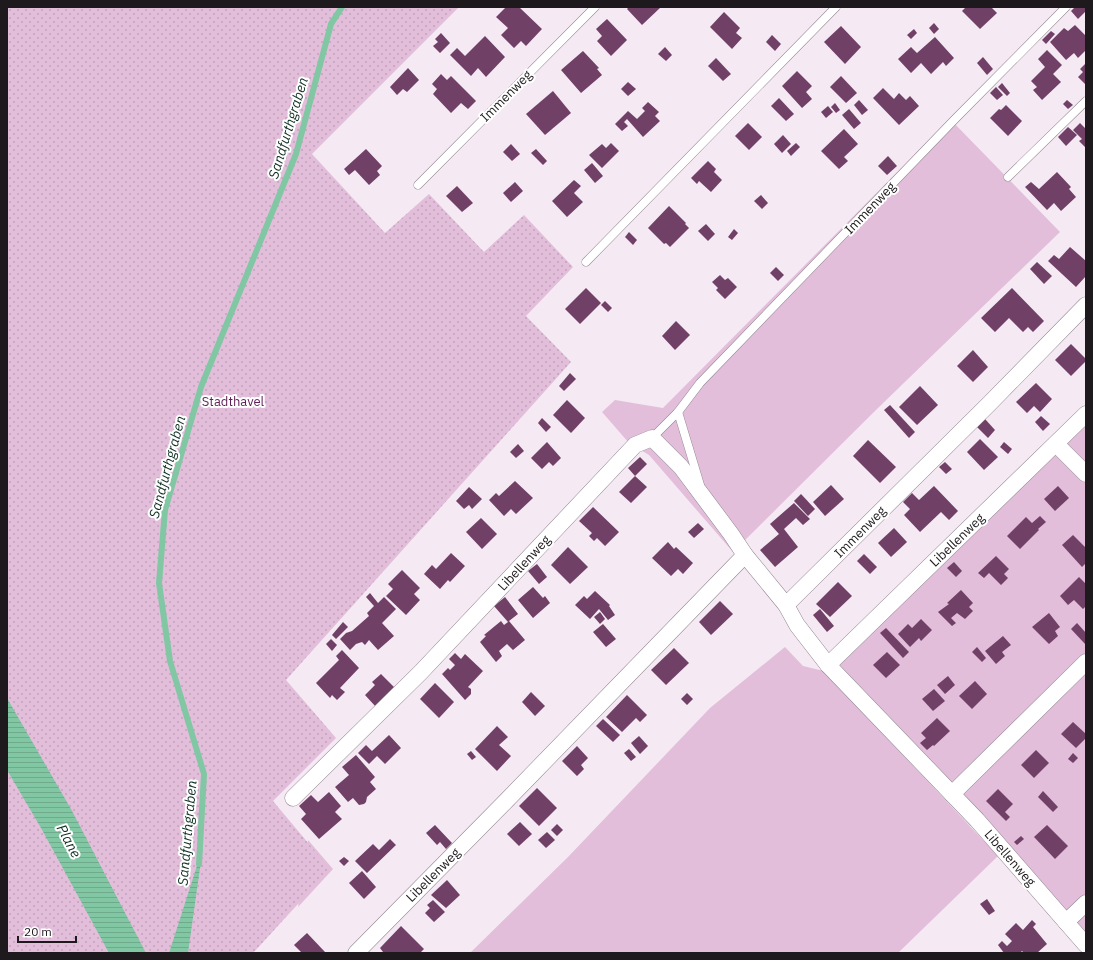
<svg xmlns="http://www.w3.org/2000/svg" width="1093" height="960" viewBox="0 0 1093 960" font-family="'IBM Plex Sans',sans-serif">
<defs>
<pattern id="park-dots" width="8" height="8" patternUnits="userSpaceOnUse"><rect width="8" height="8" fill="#e2beda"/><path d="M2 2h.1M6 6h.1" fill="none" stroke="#c1a3ba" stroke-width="1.8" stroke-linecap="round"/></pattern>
<pattern id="water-rules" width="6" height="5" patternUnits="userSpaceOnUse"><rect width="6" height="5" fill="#82c7a4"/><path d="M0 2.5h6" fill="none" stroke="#70aa8d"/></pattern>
</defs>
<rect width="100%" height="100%" fill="#f5eaf3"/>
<g fill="#e2beda">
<path d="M950,119l110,113 -182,176 -145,144 -84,-97 -20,-12 -27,-31 13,-12 48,8z"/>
<path d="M1086,419v517l-123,-142 -124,-130z"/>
<path d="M785,647l18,19 21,5 174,185 -100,97h-428l98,-96 142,-149z"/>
<path d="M308,840l25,29 -35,38z"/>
</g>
<path fill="url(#park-dots)" d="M7,7h452l-147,147 73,79 44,-39 55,58 40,-37 49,52 -47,49 45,46 -285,318 50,58 -63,63 57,68 -77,84h-246z"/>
<g fill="url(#water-rules)">
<path d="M7,698l64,111 75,144h-37l-68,-125 -34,-58z"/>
<path d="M203,847l-15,106h-19z"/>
</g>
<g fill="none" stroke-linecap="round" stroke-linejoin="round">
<path stroke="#82c7a4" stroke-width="6" d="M199,864l5,-90 -34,-113 -11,-78 6,-73 36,-123 95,-233 35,-130 11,-17"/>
</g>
<g fill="#704067">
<path d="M506,7h13l23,22 -16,17 -5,-5 -7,7 -13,-13 7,-7 -12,-11z"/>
<path d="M629,7h32l-19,18 -15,-16z"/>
<path d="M966,7h25l6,6 -17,16 -18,-18z"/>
<path d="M1075,7h10l1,1v3l-8,8 -7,-8z"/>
<path d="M724,12l16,16 -4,5 6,5 -10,11 -22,-22z"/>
<path d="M607,19l20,21 -16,16 -14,-15 5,-5 -6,-7z"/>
<path d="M934,23l5,6 -5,5 -5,-6z"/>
<path d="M1075,25l11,11v14l-8,8 -4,-5 -8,7 -16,-18 14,-14 4,3z"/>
<path d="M841,26l20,21 -16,17 -21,-22z"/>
<path d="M914,29l3,4 -6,6 -4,-4z"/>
<path d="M1051,31l4,3 -9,10 -4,-4z"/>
<path d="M441,33l9,10 -10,10 -7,-7 5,-4 -3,-3z"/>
<path d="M772,35l9,9 -6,7 -9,-9z"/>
<path d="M485,36l20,21 -19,20 -8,-9 -7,8 -21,-21 7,-7 8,8z"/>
<path d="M935,37l19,21 -8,8 -3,-4 -12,12 -10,-11 -10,10 -13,-14 13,-12 6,6z"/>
<path d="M665,47l7,8 -6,6 -8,-7z"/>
<path d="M1047,50l15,15 -9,9 8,8 -19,18 -9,-10 4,-3 -6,-6 14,-14 -7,-8z"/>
<path d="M583,51l16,17 -2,1 5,6 -21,18 -20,-23z"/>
<path d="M983,57l10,12 -6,6 -10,-12z"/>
<path d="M716,58l15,16 -8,7 -15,-15z"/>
<path d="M1086,63v22l-8,-8 5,-5 -3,-3z"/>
<path d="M408,68l11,12 -12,12 -4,-3 -6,6 -7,-8z"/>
<path d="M797,71l15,15 -6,6 6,7 -10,9 -20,-22z"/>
<path d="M441,74l6,6 4,-4 25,25 -8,8 -7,-6 -10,10 -18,-19 4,-5 -5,-5z"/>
<path d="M841,76l16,17 -11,10 -16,-16z"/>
<path d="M628,82l8,7 -8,7 -7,-7z"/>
<path d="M1002,83l8,10 -3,3 -9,-9z"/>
<path d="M996,87l7,8 -6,5 -7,-7z"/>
<path d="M883,88l11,11 5,-6 7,7 4,-4 9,10 -20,19 -26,-27z"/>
<path d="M553,91l18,22 -26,22 -19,-21z"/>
<path d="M779,98l15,16 -8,7 -15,-15z"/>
<path d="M859,100l9,10 -6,5 -8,-10z"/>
<path d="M1067,100l6,5 -5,4 -5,-5z"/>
<path d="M648,102l11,10 -4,4 5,5 -17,16 -16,-18 -3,3 4,4 -6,5 -7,-7 13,-13 9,8 8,-8 -3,-3z"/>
<path d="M835,103l5,7 -4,3 -5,-6z"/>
<path d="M1006,105l16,16 -14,15 -18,-18 9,-9 2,1z"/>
<path d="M828,106l5,6 -7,6 -5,-6z"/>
<path d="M849,109l12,14 -7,6 -12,-14z"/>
<path d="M748,123l14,14 -13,13 -14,-14z"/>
<path d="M1080,123l6,6v19l-7,-7 3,-2 -9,-9z"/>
<path d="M1068,127l9,8 -11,11 -8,-9z"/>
<path d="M844,129l14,15 -14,13 4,4 -9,8 -18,-18z"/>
<path d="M783,135l8,9 -9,9 -8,-9z"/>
<path d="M611,143l8,8 -17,17 -13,-13 13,-11 4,4z"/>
<path d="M796,143l4,4 -9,9 -4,-5z"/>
<path d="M511,144l9,10 -8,7 -9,-9z"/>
<path d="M366,149l16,17 -5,5 3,4 -11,10 -14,-15 -6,5 -5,-6z"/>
<path d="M536,149l11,12 -4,4 -12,-12z"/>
<path d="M888,156l9,10 -10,9 -9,-9z"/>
<path d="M708,161l8,8 -2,3 8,8 -11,12 -12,-11 -2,3 -6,-6z"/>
<path d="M592,163l11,13 -8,7 -11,-13z"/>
<path d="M1057,172l14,15 -2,2 7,8 -15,14 -7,-8 -7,7 -22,-23 6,-5 8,7z"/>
<path d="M574,180l7,6 -7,7 9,9 -16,15 -15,-16z"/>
<path d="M515,182l8,9 -12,11 -8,-9z"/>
<path d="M457,186l16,17 -11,9 -16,-16z"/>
<path d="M761,195l7,8 -6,6 -8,-8z"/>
<path d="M669,206l17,17 -1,1 4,4 -19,19 -4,-4 -2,1 -16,-16z"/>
<path d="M706,224l9,10 -7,7 -10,-10z"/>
<path d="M734,229l4,4 -6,7 -4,-3z"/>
<path d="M629,232l8,8 -4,5 -8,-8z"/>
<path d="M1070,247l16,14v15l-10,11 -28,-26 6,-6 5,4z"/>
<path d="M1037,262l15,14 -8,8 -14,-15z"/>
<path d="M776,267l8,8 -6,6 -8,-8z"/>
<path d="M720,275l5,5 3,-2 9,9 -12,12 -9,-9 2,-2 -6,-6z"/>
<path d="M586,288l15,15 -21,21 -15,-15z"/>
<path d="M1012,288l32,33 -11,11 -5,-5 -5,5 -14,-14 -14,14 -14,-14z"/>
<path d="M605,301l7,7 -4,4 -7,-7z"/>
<path d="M676,321l14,14 -15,15 -13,-14z"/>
<path d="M1071,344l15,15v2l-15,15 -16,-16z"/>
<path d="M973,350l15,17 -15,15 -16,-16z"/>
<path d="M570,373l6,6 -12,12 -5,-5z"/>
<path d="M1036,383l16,16 -12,13 -6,-6 -7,7 -11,-11z"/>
<path d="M920,386l18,19 -21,20 -18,-18z"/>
<path d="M567,400l18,18 -14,15 -18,-18z"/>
<path d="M890,405l25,27 -6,6 -25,-28z"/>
<path d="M1041,416l9,8 -7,7 -8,-9z"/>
<path d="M542,418l9,9 -5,5 -8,-9z"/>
<path d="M985,419l10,11 -7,8 -11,-11z"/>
<path d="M980,439l18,18 -14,13 -17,-18z"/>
<path d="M868,440l28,27 -16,16 -27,-27z"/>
<path d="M547,442l14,16 -8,8 -4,-4 -7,7 -11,-11z"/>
<path d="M1004,442l8,7 -4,5 -8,-7z"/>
<path d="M518,444l6,7 -8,7 -6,-6z"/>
<path d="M640,457l7,7 -12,12 12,11 -16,16 -12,-11 16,-16 -7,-8z"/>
<path d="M945,462l7,7 -6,5 -7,-7z"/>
<path d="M515,481l18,17 -17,16 -5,-5 -7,7 -15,-16 7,-7 3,3z"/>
<path d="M831,485l13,14 -19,17 -12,-14z"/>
<path d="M934,486l24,25 -9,9 -8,-8 -21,20 -16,-17 6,-6 -7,-7 9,-9 7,7z"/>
<path d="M1058,486l11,12 -14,13 -11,-12z"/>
<path d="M469,487l13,12 -10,10 -3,-4 -5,4 -8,-8z"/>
<path d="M801,494l14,15 -7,7 -14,-15z"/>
<path d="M794,503l16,16 -7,6 -7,-7 -12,11 14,18 -23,20 -15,-17 19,-16 -9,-10z"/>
<path d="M593,507l26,25 -14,14 -8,-8 -3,3 -5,-5 3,-3 -13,-12z"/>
<path d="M1040,516l6,6 -8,7 1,1 -19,19 -13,-13 19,-19 6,6z"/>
<path d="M481,518l16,16 -15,15 -16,-17z"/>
<path d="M698,523l6,6 -10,9 -6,-6z"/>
<path d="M894,528l13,14 -16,15 -13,-14z"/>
<path d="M1073,535l13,13v15l-4,4 -20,-22z"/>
<path d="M668,542l6,7 2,-2 17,16 -10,11 -5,-5 -7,7 -19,-18z"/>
<path d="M568,547l20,20 -18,17 -19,-19z"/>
<path d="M451,553l14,13 -15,16 -2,-2 -8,9 -16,-15 8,-9 4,4z"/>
<path d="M864,554l13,13 -7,7 -13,-13z"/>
<path d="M996,556l13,13 -5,5 4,4 -7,7 -12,-12 -5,5 -6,-5z"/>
<path d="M954,562l8,9 -6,6 -9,-9z"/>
<path d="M537,564l10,13 -8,7 -11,-13z"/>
<path d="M402,570l18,18 -6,6 6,6 -14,15 -20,-19 7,-7 -5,-5z"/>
<path d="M1079,577l7,7v22l-3,3 -9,-9 -6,5 -8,-9z"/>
<path d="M838,582l14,14 -22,21 -14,-13z"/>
<path d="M533,587l10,11 2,-2 5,7 -17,15 -15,-18z"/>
<path d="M961,590l12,13 -4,4 4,4 -8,8 -8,-6 -6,5 5,5 -4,3 -14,-14 11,-8 -2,-1z"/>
<path d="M595,591l15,14 -1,1 6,9 -7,5 -9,-11 -9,10 -15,-14 9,-9 3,3z"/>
<path d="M370,593l8,10 6,-6 12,12 -14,14 12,13 -16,14 -9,-10 -4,5 -3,-3 -6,2 -6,6 -10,-11 6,-6 6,-2 17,-15 -2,-3 7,-7 -8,-9z"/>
<path d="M505,597l13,17 -9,7 16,19 -12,10 -6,-6 -8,7 3,5 -6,6 -16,-20 6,-6 -2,-1 17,-14 3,4 4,-3 -14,-16z"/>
<path d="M720,601l13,13 -22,21 -12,-13z"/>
<path d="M820,609l14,17 -7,6 -14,-17z"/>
<path d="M600,612l5,7 -5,5 -6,-7z"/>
<path d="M1049,613l11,14 -5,4 3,5 -9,8 -17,-17z"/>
<path d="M921,619l11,11 -11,11 -2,-3 -9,9 -12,-13 10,-10 4,4z"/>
<path d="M343,622l5,5 -12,12 -4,-4z"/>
<path d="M1077,623l9,10v12l-15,-16z"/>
<path d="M603,624l13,15 -10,8 -13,-15z"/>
<path d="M886,628l23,24 -6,6 -23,-25z"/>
<path d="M1003,636l8,9 -9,7 3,4 -9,8 -11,-13z"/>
<path d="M331,639l6,6 -5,6 -6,-7z"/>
<path d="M977,647l9,11 -4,4 -10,-10z"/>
<path d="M674,648l15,15 -23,22 -15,-15z"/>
<path d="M342,650l17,18 -19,20 5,4 -8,8 -5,-5 -2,3 -14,-15 23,-23 -3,-4z"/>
<path d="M887,652l13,13 -14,13 -13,-13z"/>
<path d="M455,653l6,6 4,-5 18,17 -15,16 3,2v5l-6,6 -23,-26 6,-6 2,2 5,-5 -6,-6z"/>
<path d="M381,674l14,14 -19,19 -11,-12 10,-10 -3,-3z"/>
<path d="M948,676l7,9 -10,9 -8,-9z"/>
<path d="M975,681l12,13 -15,15 -13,-13z"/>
<path d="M435,683l19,19 -15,16 -19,-19z"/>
<path d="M934,689l11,12 -12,10 -11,-12z"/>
<path d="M531,692l14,14 -10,10 -13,-14z"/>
<path d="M687,693l6,6 -6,6 -6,-6z"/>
<path d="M627,695l20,20 -7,7 -4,-4 -14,14 -16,-15z"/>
<path d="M937,718l13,13 -16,15 -1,-1 -6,5 -7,-7 6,-5 -5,-5z"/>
<path d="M603,719l17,16 -7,7 -17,-16z"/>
<path d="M1073,722l13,12v4l-10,10 -15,-14z"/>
<path d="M497,726l11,11 -9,8 12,11 -14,15 -22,-22z"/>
<path d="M389,735l12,13 -16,16 -8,-8 -8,8 -11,-11 8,-8 6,6z"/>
<path d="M639,736l9,10 -8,8 -9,-11z"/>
<path d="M577,746l11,12 -7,7 3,4 -7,7 -15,-15z"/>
<path d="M629,749l7,8 -5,4 -7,-8z"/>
<path d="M1036,750l13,13 -15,15 -13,-13z"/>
<path d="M471,751l5,6 -4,3 -5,-6z"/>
<path d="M1073,753l5,5 -5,5 -5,-4z"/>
<path d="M356,755l19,22 -5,5 6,7 -9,8 -1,5 -2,2 -5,1 -6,-7 -5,4 -13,-15 14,-12 -7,-8z"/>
<path d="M537,788l20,20 -18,18 -20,-20z"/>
<path d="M998,789l15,15 -8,8 5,5 -4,4 -20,-20z"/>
<path d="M1043,791l15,16 -5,5 -15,-15z"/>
<path d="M329,792l12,14 -6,6 7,7 -23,20 -18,-20 5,-5 -7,-8 12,-11 7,7z"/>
<path d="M520,822l12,12 -13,12 -12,-12z"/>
<path d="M557,824l6,6 -6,6 -6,-6z"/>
<path d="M435,825l17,18 -6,6 -6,-7 -3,3 -11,-12z"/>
<path d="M1047,825l21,21 -13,13 -21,-22z"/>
<path d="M547,832l8,8 -9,8 -8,-8z"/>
<path d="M1021,836l3,3 -7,6 -3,-3z"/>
<path d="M390,839l6,6 -29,28 -12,-12 18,-17 6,6z"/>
<path d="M344,857l5,4 -5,5 -5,-5z"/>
<path d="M362,871l14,16 -12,12 -15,-16z"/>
<path d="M447,880l13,15 -14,13 -15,-13z"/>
<path d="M987,899l8,12 -6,4 -9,-11z"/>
<path d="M433,900l12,12 -11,10 -9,-9 5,-5 -3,-3z"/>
<path d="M1032,920l4,4 -3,3 14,17 -10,9h-11l-1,-1 -1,1 -2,-2 -2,2h-16l-6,-8 4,-4 5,5 5,-5 -7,-7 11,-11 7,7z"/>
<path d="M401,926l23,23 -4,4h-38l1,-1 -3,-4z"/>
<path d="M307,933l18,19 -1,1h-22l-8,-8z"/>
</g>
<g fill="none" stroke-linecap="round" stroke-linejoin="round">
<defs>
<g id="lane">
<path d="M1008,177l78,-76"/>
<path d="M418,185l177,-178"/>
<path d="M586,262l250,-255"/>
<path d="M678,412l22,73"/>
<path d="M652,438l26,-26 22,-29 255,-264 111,-112"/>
</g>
<g id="street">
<path d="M1056,444l30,30"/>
<path d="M786,605l204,-202 96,-98"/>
<path d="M828,665l258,-251"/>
<path d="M952,794l134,-132"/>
<path d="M293,798l128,-126 214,-227 17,-7 29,29 50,67 14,21 41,50 11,20 31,40 149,155 109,125"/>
<path d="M1066,922l20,-19"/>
<path d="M356,953l151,-153 238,-245"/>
</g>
</defs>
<use href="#lane" stroke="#91878f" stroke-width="9"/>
<use href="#street" stroke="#91878f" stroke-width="17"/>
<use href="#lane" stroke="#fff" stroke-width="8"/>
<use href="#street" stroke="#fff" stroke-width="16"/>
</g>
<g text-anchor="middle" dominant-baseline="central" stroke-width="4" stroke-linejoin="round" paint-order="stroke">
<g font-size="13" fill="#1d191c" stroke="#fff">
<text transform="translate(506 96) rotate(-45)">Immenweg</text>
<text transform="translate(870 208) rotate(-46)">Immenweg</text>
<text transform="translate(860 532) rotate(-45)">Immenweg</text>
<text transform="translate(957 540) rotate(-44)">Libellenweg</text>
<text transform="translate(524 563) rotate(-47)">Libellenweg</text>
<text transform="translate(1010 858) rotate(49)">Libellenweg</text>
<text transform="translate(433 875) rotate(-45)">Libellenweg</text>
</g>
<g font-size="13" fill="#5f1f56" stroke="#fff">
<text x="233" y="401">Stadthavel</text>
</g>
<g font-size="14" font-style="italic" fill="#103022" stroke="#fff">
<text transform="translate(288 128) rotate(-73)">Sandfurthgraben</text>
<text transform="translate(167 467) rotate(-75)">Sandfurthgraben</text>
<text transform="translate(187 833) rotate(-85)">Sandfurthgraben</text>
<text transform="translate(69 841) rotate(62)">Plane</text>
</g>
</g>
<rect width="1093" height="960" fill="none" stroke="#1d191c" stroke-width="16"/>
<path d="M18 936v6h58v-6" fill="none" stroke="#1d191c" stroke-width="2"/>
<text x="24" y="936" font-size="12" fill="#1d191c" stroke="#ffffff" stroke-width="3" paint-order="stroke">20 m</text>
</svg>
